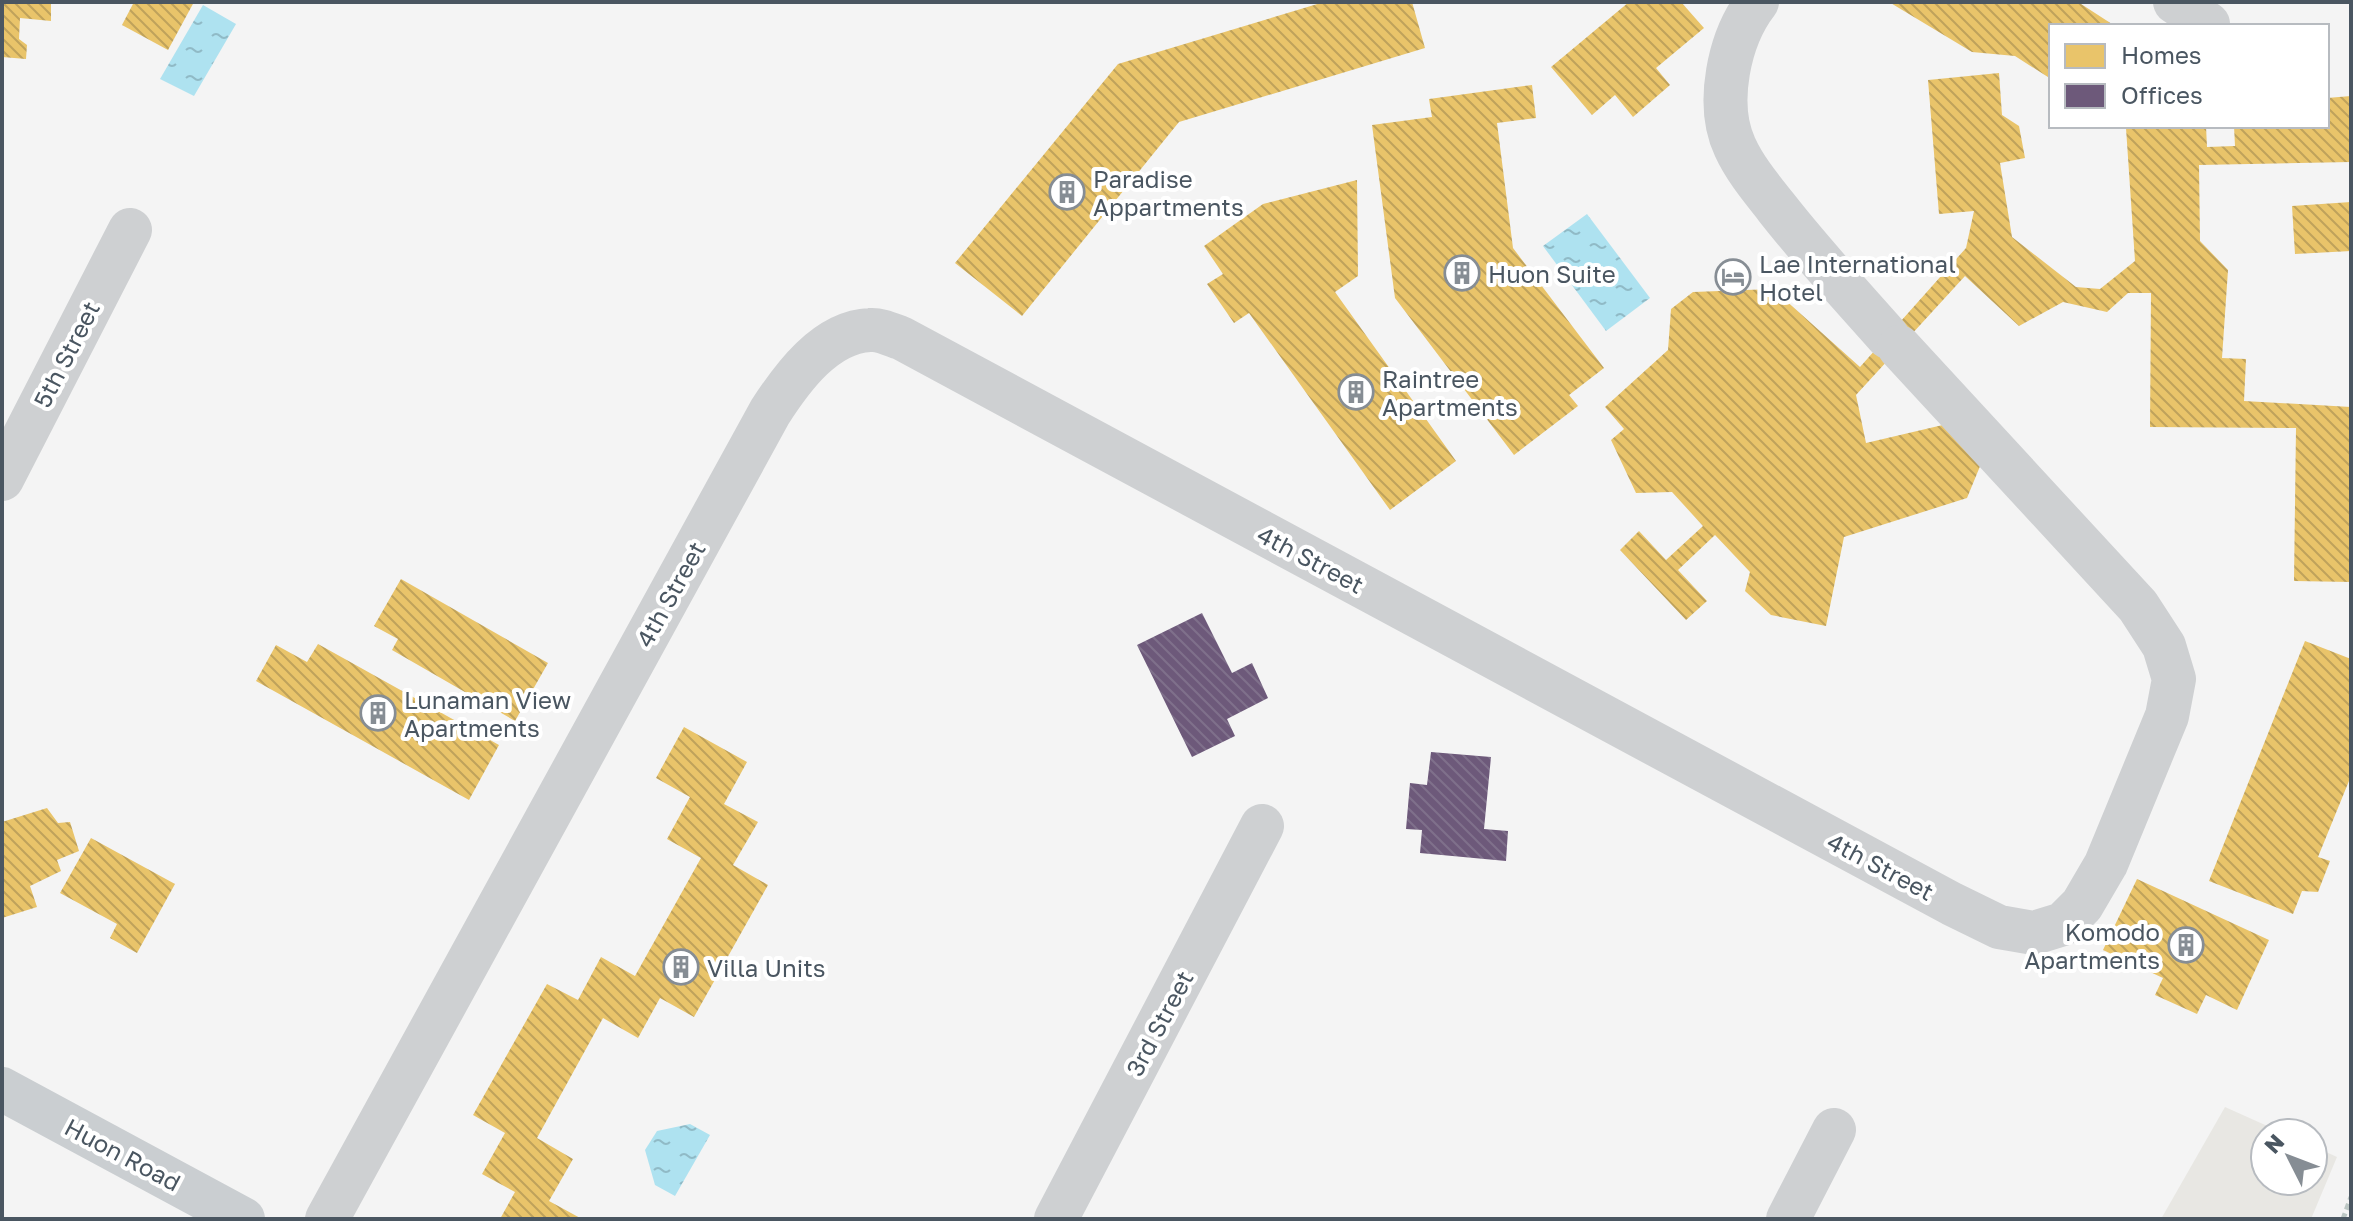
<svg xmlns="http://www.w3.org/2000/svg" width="2353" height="1221" viewBox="0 0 2353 1221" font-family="'Golos Text',sans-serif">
<defs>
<pattern id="water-ripples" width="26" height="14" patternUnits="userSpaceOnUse" patternTransform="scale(2)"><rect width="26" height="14" fill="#aee2f0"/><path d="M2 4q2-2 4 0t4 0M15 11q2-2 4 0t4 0" fill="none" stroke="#90bac6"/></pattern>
<pattern id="homes-back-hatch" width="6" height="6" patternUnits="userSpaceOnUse" patternTransform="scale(2)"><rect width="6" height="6" fill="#e9c46a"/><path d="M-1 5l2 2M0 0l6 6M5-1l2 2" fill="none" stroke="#bfa25b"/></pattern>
<pattern id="offices-back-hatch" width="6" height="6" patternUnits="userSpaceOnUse" patternTransform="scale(2)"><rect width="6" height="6" fill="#6d597a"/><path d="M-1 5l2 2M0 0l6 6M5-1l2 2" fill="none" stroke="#7f708b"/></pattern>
</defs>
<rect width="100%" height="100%" fill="#f4f4f4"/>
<path fill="#e8e7e3" d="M2225,1107l58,26h-18v48h48v-35l24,11 -26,62h-150z"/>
<g fill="url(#water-ripples)">
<path d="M203,5l33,19 -42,72 -34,-17z"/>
<path d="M1587,214l63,84 -44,33 -63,-85z"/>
<path d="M690,1124l20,11 -35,61 -20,-11 -10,-35 12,-19z"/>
</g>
<g fill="url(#homes-back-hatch)">
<path d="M2,2h49v19l-31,-3 -1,21 8,6 -1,14 -24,-2z"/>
<path d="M134,2h60l-26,48 -46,-25z"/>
<path d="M1324,2h88l13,46 -246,74 -157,194 -67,-53 163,-199z"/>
<path d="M1629,2h52l23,26 -48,40 14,17 -37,32 -18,-22 -23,20 -41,-48z"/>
<path d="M1889,2h189l37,24h-64v53l-36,-23 -43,-4z"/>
<path d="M1999,73l3,42 17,11 6,32 -25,5 12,74 64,50 24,2 35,-28 -9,-133 -4,-2h84l1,21 28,-1 -1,-20h93v-28l24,-2v66l-152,3 1,76 28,29 -6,88 24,1 -2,42 107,6v175l-57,-1 2,-153 -146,-1 1,-134h-23l-21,19 -44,-10 -44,24 -54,-50 -109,119 10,48 81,-19 36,35 -16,39 -123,39 -18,89 -55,-11 -26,-24 5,-19 -35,-37 -37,35 29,31 -21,19 -66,-70 19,-19 27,29 37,-34 -31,-34 -36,1 -25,-53 13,-11 -19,-22 63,-57 3,-41 22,-17 80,-3 87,78 106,-119 8,-37 -35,3 -11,-134z"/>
<path d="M1532,85l4,33 -39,5 16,125 91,120 -35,27 9,11 -64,49 -119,-157 -23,-173 60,-8 -3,-18z"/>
<path d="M1357,180l1,96 -23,16 121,169 -66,49 -141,-197 -15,10 -27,-39 16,-10 -19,-28 59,-42z"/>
<path d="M2351,202v49l-56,3 -3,-48z"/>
<path d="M401,579l147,84 -33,58 -123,-71 6,-11 -24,-13z"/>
<path d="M2305,641l46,18v117l-33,81 12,4 -12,31 -16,-1 -9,23 -84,-33z"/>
<path d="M318,644l181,101 -30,55 -213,-119 20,-36 31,17z"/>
<path d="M684,727l63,35 -23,42 34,18 -25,43 35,20 -74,132 -34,-19 -22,40 -35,-20 -66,120 36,21 -24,42 33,18h-82l15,-27 -33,-18 23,-41 -32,-18 74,-131 31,16 23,-43 34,19 66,-118 -34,-19 23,-42 -34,-19z"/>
<path d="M47,808l11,15 12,-1 9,29 -22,9 4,11 -31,15 7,21 -35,11v-96z"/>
<path d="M91,838l84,46 -38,69 -27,-15 7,-14 -57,-31z"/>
<path d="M2137,879l132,61 -32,70 -31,-15 -9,19 -42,-19 8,-17 -60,-28z"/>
</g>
<g fill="url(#offices-back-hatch)">
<path d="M1202,613l30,60 20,-10 16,35 -41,21 8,17 -43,21 -55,-112z"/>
<path d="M1431,752l60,5 -7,72 24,2 -2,30 -86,-8 2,-23 -16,-1 4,-46 17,2z"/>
</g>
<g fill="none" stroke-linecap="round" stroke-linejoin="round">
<path stroke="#bcc7c4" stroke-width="5" stroke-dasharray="6 4" stroke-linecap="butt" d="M2343,1219l8,-22"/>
<g stroke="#ced0d2" stroke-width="44">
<path d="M1757,2c-28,36 -42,102 -22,145 10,22 26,41 41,60 35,45 74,87 112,130"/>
<path d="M2175,2l33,22"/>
<path d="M2,479l128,-249"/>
<path d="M327,1219l443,-807c22,-34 55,-80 100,-82 10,-1 22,5 31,8l1051,566 47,23 35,6 29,-9 19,-19 24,-41 61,-148 7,-37 -10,-33 -26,-40 -239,-259"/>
<path d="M1056,1219l206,-393"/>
<path d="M1788,1219l46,-89"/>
</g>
<path stroke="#caced1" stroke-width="44" d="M2,1089l241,130"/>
</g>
<defs>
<symbol id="building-ring" viewBox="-11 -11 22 22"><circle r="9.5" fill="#fff" stroke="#868d94" stroke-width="1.5"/><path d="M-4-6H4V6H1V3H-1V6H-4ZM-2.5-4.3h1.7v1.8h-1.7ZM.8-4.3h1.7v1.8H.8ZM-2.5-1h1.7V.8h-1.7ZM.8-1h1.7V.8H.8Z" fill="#868d94"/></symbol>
<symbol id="hotel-ring" viewBox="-11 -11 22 22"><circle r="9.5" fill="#fff" stroke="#868d94" stroke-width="1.5"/><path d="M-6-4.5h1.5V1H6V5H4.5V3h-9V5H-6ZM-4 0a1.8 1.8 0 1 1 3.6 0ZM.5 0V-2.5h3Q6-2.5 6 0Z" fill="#868d94"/></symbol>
</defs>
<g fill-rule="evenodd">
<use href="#building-ring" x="1047" y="172" width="40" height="40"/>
<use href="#building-ring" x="1442" y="253" width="40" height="40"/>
<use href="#hotel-ring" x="1713" y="257" width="40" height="40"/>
<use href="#building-ring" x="1336" y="372" width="40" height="40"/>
<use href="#building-ring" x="358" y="693" width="40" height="40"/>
<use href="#building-ring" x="2166" y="925" width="40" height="40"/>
<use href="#building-ring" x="661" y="947" width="40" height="40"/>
</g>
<g text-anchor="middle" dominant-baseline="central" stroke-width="8" stroke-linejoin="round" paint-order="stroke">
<g font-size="24" fill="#4a5661" stroke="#fff" text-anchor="start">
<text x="1093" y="178">Paradise<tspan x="1093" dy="28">Appartments</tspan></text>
<text x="1759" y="263">Lae International<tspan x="1759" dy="28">Hotel</tspan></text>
<text x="1488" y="273">Huon Suite</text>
<text x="1382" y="378">Raintree<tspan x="1382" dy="28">Apartments</tspan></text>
<text x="404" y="699">Lunaman View<tspan x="404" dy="28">Apartments</tspan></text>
<text x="2160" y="931" text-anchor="end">Komodo<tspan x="2160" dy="28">Apartments</tspan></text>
<text x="707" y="967">Villa Units</text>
</g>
<g font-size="24" fill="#4a5661" stroke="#fff">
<text transform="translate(66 354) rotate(-63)">5th Street</text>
<text transform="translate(1311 559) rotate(28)">4th Street</text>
<text transform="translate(670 594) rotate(-61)">4th Street</text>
<text transform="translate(1881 866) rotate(28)">4th Street</text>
<text transform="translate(1159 1023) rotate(-62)">3rd Street</text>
<text transform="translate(123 1154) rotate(28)">Huon Road</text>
</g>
</g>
<rect width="2353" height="1221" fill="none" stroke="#4a5661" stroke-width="8"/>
<rect x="2049" y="24" width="280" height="104" fill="#ffffff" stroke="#b7bbc0" stroke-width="2"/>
<rect x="2065" y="44" width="40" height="24" fill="#e9c46a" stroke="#b7bbc0" stroke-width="2"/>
<text x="2121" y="64" font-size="24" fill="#4a5661">Homes</text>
<rect x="2065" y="84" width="40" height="24" fill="#6d597a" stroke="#b7bbc0" stroke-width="2"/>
<text x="2121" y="104" font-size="24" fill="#4a5661">Offices</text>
<g transform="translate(2289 1157) rotate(312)"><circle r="38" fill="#ffffff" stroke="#b7bbc0" stroke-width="2"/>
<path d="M0-6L14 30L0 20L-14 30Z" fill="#868d94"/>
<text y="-12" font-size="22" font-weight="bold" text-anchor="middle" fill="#4a5661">N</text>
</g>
</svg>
